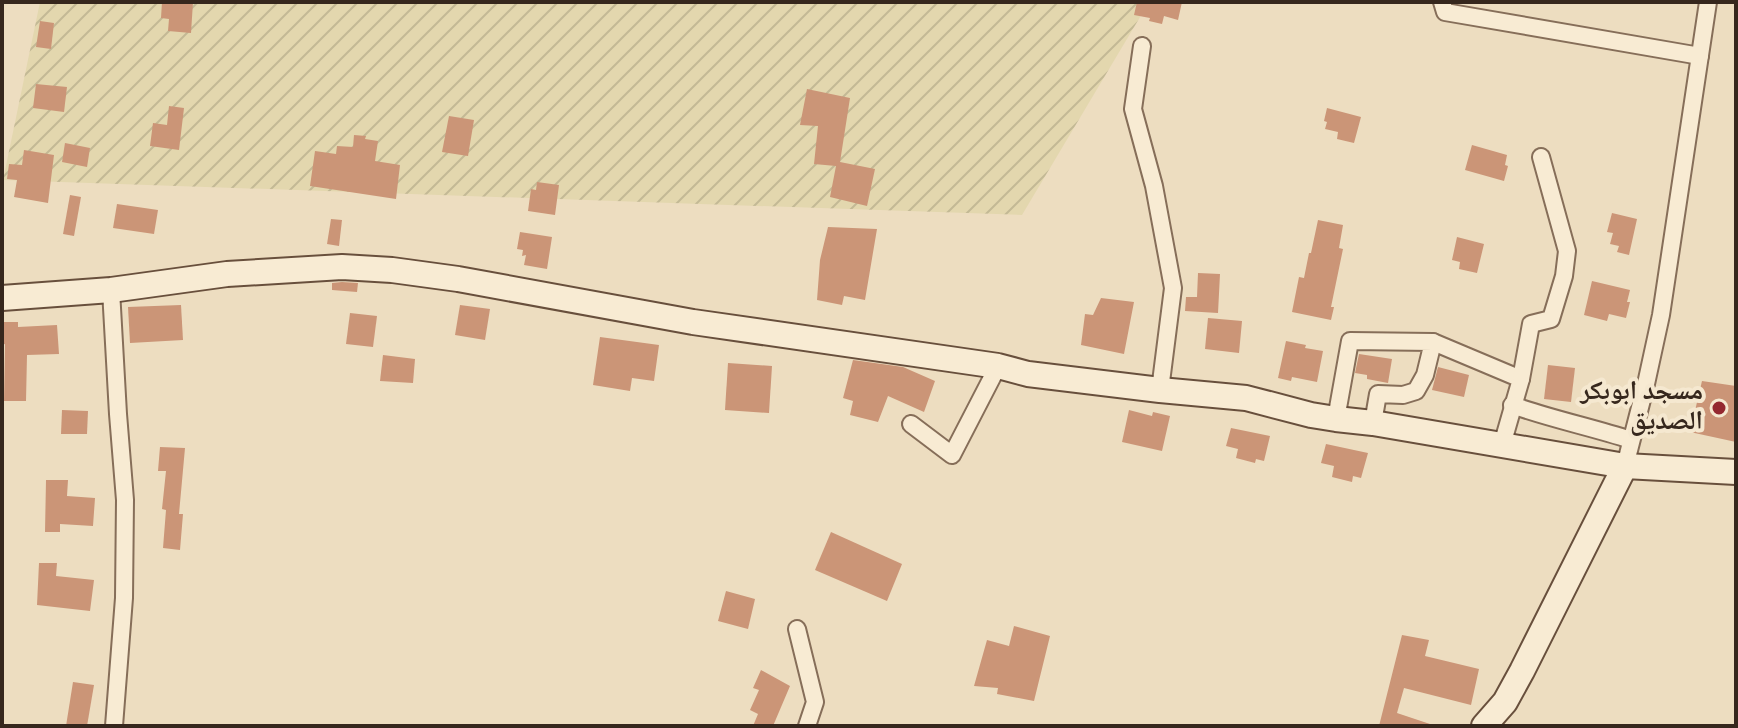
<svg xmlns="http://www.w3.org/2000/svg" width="1738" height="728" viewBox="0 0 1738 728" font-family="Georgia,'Noto Naskh Arabic',serif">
<defs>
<pattern id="farmland-furrows" width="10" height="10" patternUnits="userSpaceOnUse" patternTransform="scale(2)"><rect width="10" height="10" fill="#e3d7ae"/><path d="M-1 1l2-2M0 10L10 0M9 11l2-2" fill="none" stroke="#c3b995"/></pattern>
</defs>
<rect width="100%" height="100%" fill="#edddc0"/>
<path fill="url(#farmland-furrows)" d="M40,2h1109l-127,213 -1019,-35z"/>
<g fill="#cb9577">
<path d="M162,2h31l-2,31 -23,-2 1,-12 -8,-1z"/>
<path d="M1137,2h45l-4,18 -14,-4 -2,8 -13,-3 1,-3 -16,-3z"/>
<path d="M40,21l14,2 -3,26 -15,-2z"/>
<path d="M36,84l31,3 -3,25 -31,-4z"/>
<path d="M807,89l43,9 -10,64 35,7 -8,37 -37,-9 6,-31 -22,-2 4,-38 -18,-1z"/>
<path d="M169,106l15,2 -5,42 -29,-4 3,-23 14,2z"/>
<path d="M1327,108l34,9 -7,26 -17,-4 1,-7 -13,-3 2,-7 -3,-1z"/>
<path d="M449,116l25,4 -6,36 -26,-4z"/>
<path d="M354,135l12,1 -1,3 13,2 -3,20 25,4 -4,34 -86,-13 5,-35 21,3 1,-8 16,1z"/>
<path d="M65,143l25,5 -3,19 -25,-5z"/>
<path d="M1472,145l35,10 -2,10 3,1 -4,15 -39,-11z"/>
<path d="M24,150l30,5 -6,48 -34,-6 3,-17 -10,-1 2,-15 13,1z"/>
<path d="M537,182l22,3 -4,30 -27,-4 3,-22 5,1z"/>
<path d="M70,195l11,2 -7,39 -11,-2z"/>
<path d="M117,204l41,6 -4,24 -41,-6z"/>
<path d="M1612,213l25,6 -8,36 -12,-3 2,-6 -9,-2 3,-11 -6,-1z"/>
<path d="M331,219l11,1 -3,26 -12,-2z"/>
<path d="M1318,220l25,5 -4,23 4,1 -12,58h3l-3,13 -39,-8 7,-35 5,1 5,-25h2z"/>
<path d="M828,227l49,2 -12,71 -21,-4 -2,9 -25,-5 3,-40z"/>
<path d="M520,232l32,5 -5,32 -23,-4 2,-10 -4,1 1,-6 -6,-1z"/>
<path d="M1457,237l27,7 -7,29 -18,-4 1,-7 -8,-2z"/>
<path d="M1198,273l22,1 -2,39 -33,-2 1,-14h11z"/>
<path d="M1592,281l38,9 -3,12h3l-4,16 -17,-4 -2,7 -23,-6z"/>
<path d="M342,282l16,1 -1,9 -25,-2v-7z"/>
<path d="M1101,298l33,4 -10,52 -43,-9 4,-31 8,1z"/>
<path d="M181,305l2,35 -53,3 -2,-36z"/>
<path d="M460,305l30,4 -5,31 -30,-5z"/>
<path d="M350,313l27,3 -4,31 -27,-3z"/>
<path d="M1208,318l34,3 -3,32 -34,-4z"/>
<path d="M2,322h16v5l39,-2 2,29 -32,1 -1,46h-22l1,-57 -3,1z"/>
<path d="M600,337l59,8 -5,36 -22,-3 -2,13 -37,-6z"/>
<path d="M1286,341l20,4 -1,3 18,3 -6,31 -25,-5 -1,4 -13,-3z"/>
<path d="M1359,354l33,5 -4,24 -21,-4v-4l-12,-2z"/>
<path d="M383,355l32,4 -2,24 -33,-2z"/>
<path d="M853,360l50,7 32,14 -11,31 -36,-16 -10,26 -28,-7 3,-14 -10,-3z"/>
<path d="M728,363l44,3 -3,47 -44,-3z"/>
<path d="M1548,365l27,3 -4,34 -27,-3z"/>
<path d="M1438,367l31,8 -5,22 -32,-7z"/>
<path d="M1702,381l34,5v56l-46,-10z"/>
<path d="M62,410l26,1 -1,23h-26z"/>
<path d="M1129,410l23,6 1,-4 17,4 -8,35 -40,-9z"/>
<path d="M1231,428l39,8 -6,25 -8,-2 -1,4 -19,-5 2,-9 -12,-3z"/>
<path d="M1326,444l42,9 -7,25 -8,-2 -1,6 -20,-5 2,-11 -13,-3z"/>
<path d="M160,447l25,1 -6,66h4l-3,36 -17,-2 3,-38 -4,-1 4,-38h-8z"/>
<path d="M46,480h22l-1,16 28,2 -2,28 -33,-2v8h-15z"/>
<path d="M831,532l71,32 -15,37 -72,-31z"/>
<path d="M39,563h18l-1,13 38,4 -4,31 -53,-6z"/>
<path d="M726,591l29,8 -7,30 -30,-8z"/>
<path d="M1014,626l36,10 -16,65 -37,-7 1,-6 -24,-2 13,-46 22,6z"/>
<path d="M1402,635l27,5 -4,16 54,13 -8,36 -67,-17 -7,25 33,11v2h-51z"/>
<path d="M761,670l29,16 -17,40h-20l5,-12 -8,-4 9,-20 -6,-2z"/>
<path d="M73,682l21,3 -7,41h-21z"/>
</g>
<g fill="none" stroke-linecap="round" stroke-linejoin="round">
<defs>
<g id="street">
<path d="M1442,2l3,10 255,44"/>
<path d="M1142,46l-9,63 21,77 19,102 -13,102"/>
<path d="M111,290l7,124 7,86 -1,98 -10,128"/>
<path d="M1433,342l88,37 -19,66"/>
<path d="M1521,379l10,-55 20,-5 13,-43 3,-25 -26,-94"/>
<path d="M1512,405c39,14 79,22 119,35"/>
<path d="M1336,419l14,-78 83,1 -8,33 -9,16 -13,4 -25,-1 -5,29"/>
<path d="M911,424l41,31 46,-89"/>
<path d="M1625,466l21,-82 15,-69 47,-313"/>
<path d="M797,629l18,73 -8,24"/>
</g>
<g id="secondary">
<path d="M2,298l109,-8 116,-16 115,-7 50,3 66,9 235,43 305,44 30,8 132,16 86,8 65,17 25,4 37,4 252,43 111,6"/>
<path d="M1484,726l21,-24 17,-31 103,-205"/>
</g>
</defs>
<use href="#street" stroke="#866e59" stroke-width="20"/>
<use href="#secondary" stroke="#684f3c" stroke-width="28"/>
<use href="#street" stroke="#f8ebd3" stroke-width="16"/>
<use href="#secondary" stroke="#f8ebd3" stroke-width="24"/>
</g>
<circle fill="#942930" stroke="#f5e8d0" stroke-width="3" cx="1719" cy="408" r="8"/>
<g text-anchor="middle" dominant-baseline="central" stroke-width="8" stroke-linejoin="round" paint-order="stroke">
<g font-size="26" font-weight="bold" fill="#36271d" stroke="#f5e8d0" text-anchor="end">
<text x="1703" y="393">مسجد ابوبكر<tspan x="1703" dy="30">الصديق</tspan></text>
</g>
</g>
<rect width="1738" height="728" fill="none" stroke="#36271d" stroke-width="8"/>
</svg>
